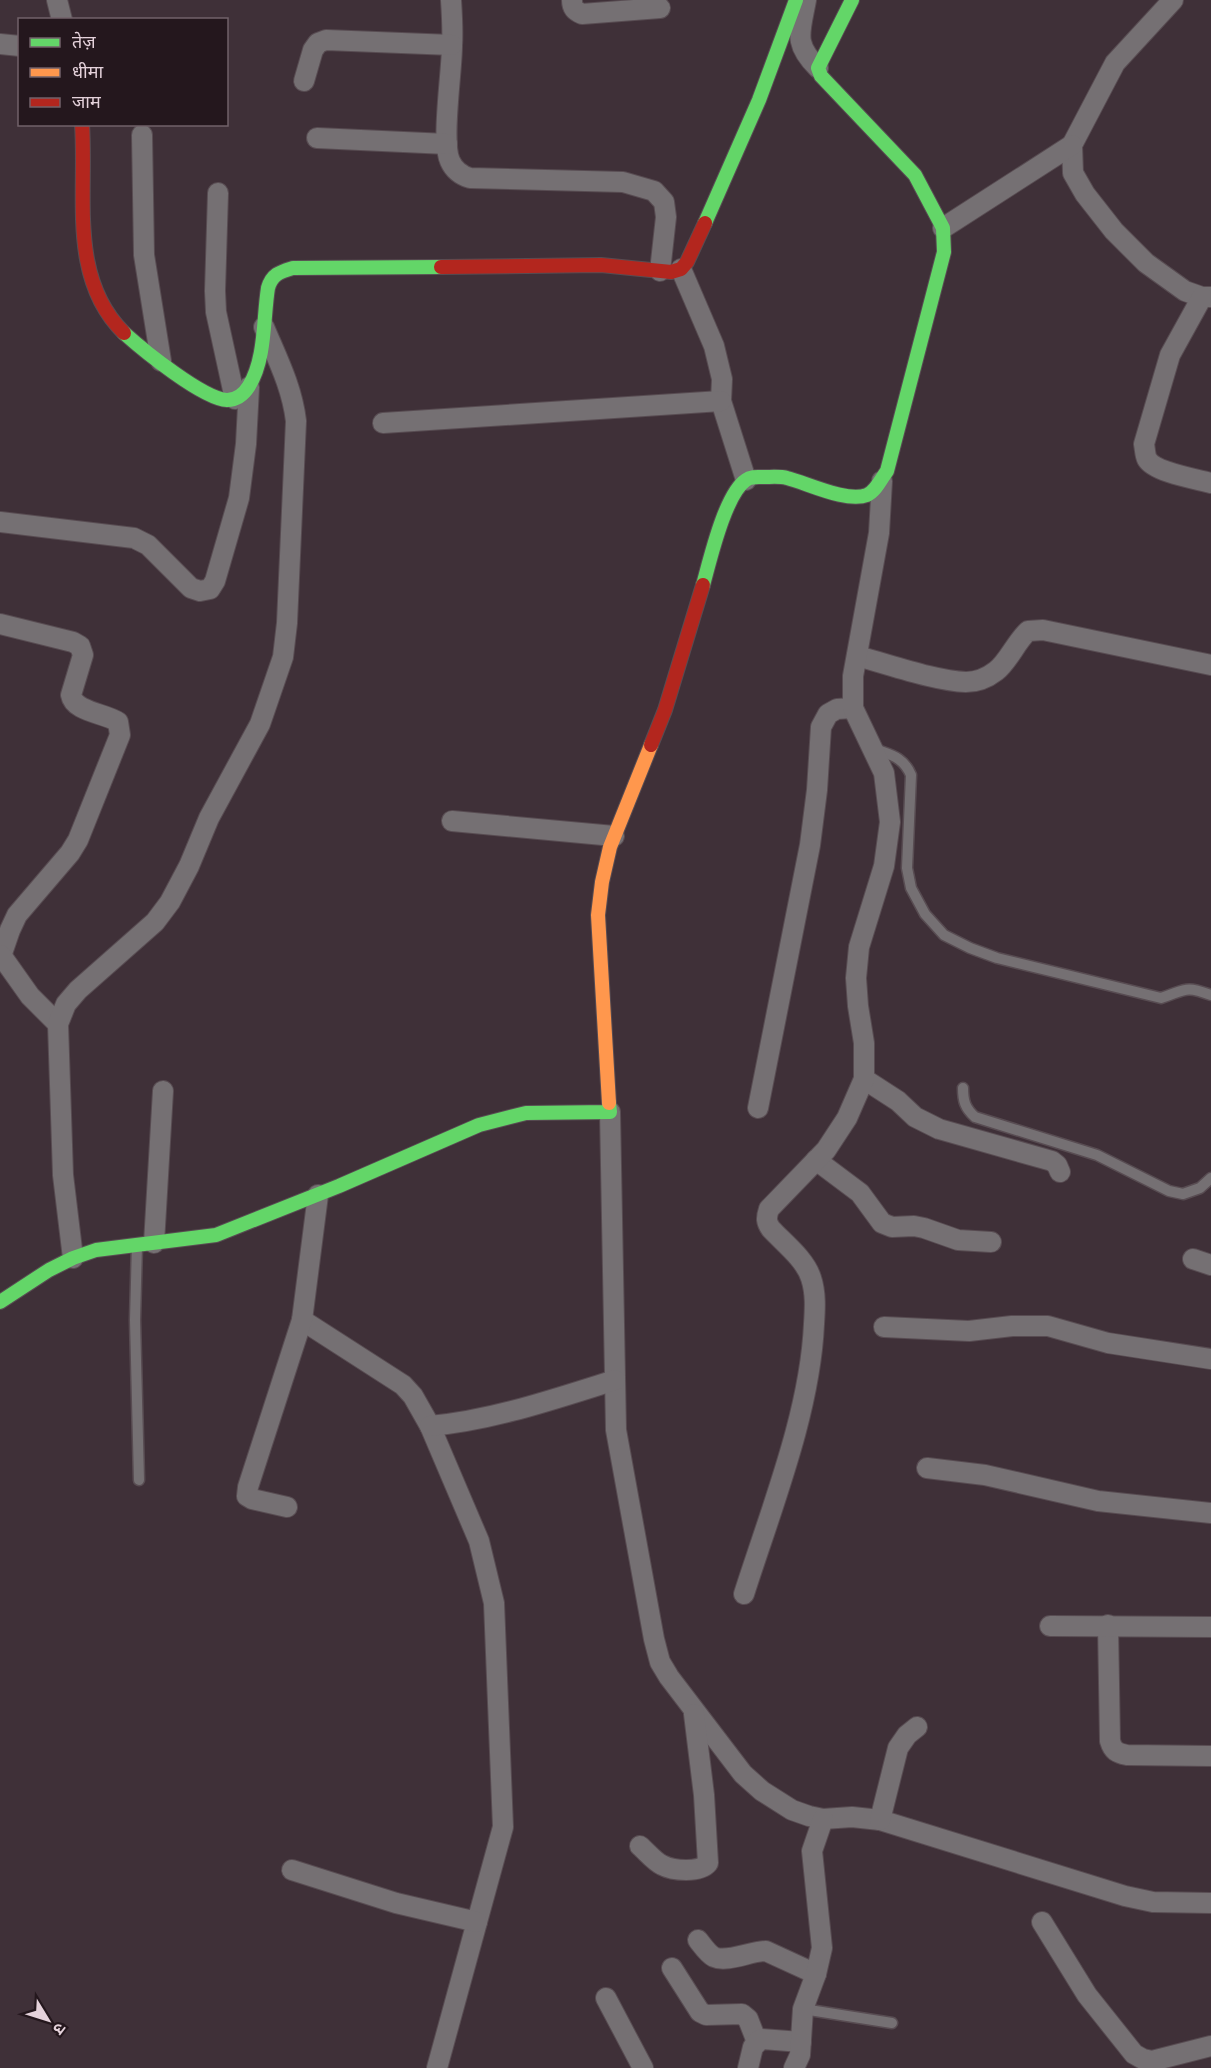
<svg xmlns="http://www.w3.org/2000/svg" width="1211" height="2068" viewBox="0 0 1211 2068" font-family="'Varela Round','Noto Sans Devanagari',sans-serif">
<rect width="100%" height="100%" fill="#3f3038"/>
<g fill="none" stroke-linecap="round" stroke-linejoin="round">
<defs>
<g id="lane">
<path d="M872,748c18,7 31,8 39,27l-4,93 4,20 14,26 19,21 26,13 27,10 164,40c25,-8 23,-13 50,-3"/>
<path d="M963,1088c0,13 2,20 12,29l122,38 72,36 14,3 17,-6 11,-10"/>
<path d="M137,1244l-2,76 4,160"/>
<path d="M803,2009l89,14"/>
</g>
<g id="street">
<path d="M57,0l5,20"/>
<path d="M451,0c1,15 2,31 1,46 0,25 -11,96 -2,115 4,9 10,14 20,17l153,4 31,9 10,11 2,15 -6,54"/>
<path d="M572,0c0,8 3,11 10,14l78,-6"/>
<path d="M806,0c-6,33 -13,43 12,68"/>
<path d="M1173,0l-58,63 -43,82 1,28 12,21 29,37 32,32 39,28 17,6h9"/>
<path d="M0,44l20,2"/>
<path d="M304,81l9,-31 5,-7 8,-3 126,5"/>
<path d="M142,135l2,120 17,106"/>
<path d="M317,138l130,6"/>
<path d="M218,193l-3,98 1,21 19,87"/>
<path d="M943,228l129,-83"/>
<path d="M681,269l33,77 8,33 -1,22 25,79"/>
<path d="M1202,297l-32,58 -26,89c1,5 1,11 3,15 7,13 49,20 64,24"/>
<path d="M383,423l338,-22"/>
<path d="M0,522l134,16 14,7 43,43 9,3 10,-2 5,-8 24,-83 7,-54 3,-57"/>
<path d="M0,624l73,18 7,4 3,9 -12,40c3,17 34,18 47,27l2,13 -42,105 -8,13 -53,62 -7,15 -10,29"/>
<path d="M857,656c31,8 78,25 109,26 11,0 21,-4 30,-11 12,-9 20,-29 32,-40l15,-1 168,35"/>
<path d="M452,821l162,15"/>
<path d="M1,955l29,41 28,28"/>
<path d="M864,1079l34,22 17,16 24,12 113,32 5,4 3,7"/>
<path d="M758,1108l52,-263 7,-55 4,-63 7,-13 9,-5 16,-1"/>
<path d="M610,1112l6,318 38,209 6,23 9,15 74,97 19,17 30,19 17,6 14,3 29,-2 28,3 245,76 28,6 58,1"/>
<path d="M816,1160l44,33 22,30 10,4 22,-1 10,2 34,12 33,2"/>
<path d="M154,1243l9,-152"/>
<path d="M73,1258l-10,-83 -5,-151 8,-20 12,-14 77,-68 15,-20 19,-36 20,-48 51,-94 23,-67 4,-34 9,-202c-4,-34 -19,-63 -32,-94"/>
<path d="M1193,1259l18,6"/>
<path d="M302,1320l101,65 10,11 17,30 49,115 15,62 9,224 -66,241"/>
<path d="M884,1327l85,4 43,-5h36l60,17 103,16"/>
<path d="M430,1426c64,-6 124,-27 185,-46"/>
<path d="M927,1468l58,7 113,26 113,12"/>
<path d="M287,1507l-35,-8 -5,-3 1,-9 54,-167 16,-125"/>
<path d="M744,1594c27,-85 66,-181 70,-270 1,-15 2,-31 -3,-46 -6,-19 -27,-35 -40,-49 -5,-7 -5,-11 -2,-20l57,-59 21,-32 17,-39v-36l-6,-37 -2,-28 3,-31 25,-81 6,-44 -6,-49 -31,-65v-32l26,-143 3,-52"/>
<path d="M1108,1625l2,116c3,10 7,12 17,14l84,1"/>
<path d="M1050,1626l161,1"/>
<path d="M880,1820l18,-72 9,-13 10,-8"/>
<path d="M640,1846c7,6 14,15 22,19 11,6 38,8 46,-2l-4,-68 -10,-81"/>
<path d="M292,1870l104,33 81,19"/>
<path d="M1042,1922l45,73 47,59 9,5 9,2 59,-15"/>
<path d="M698,1940c4,5 10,14 16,17 13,6 37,-6 52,-6l50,23"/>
<path d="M672,1968l28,44 6,3 36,-1 6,5 9,23"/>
<path d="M606,1998l37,70"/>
<path d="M748,2068l5,-21 8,-8 40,3"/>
<path d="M794,2068l6,-13 3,-46 13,-35 6,-26 -10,-97 11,-32"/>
</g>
<g id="fast">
<path d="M705,223l54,-123 37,-100"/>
<path d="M124,333c19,17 79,66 103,67 10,0 17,-6 22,-14 17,-28 14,-67 19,-98 4,-14 12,-16 25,-20l148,-1"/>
<path d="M703,585c7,-25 22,-91 43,-105 5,-4 12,-3 18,-3 7,0 16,-1 23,1 20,5 60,25 80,17 9,-4 14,-16 20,-24l57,-219 -1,-24 -28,-53 -94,-99 -3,-8 34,-68"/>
<path d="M0,1302l49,-32 24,-12 23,-8 120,-15 123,-49 140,-61 47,-12 84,-1 -1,-9"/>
</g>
<path id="slow" d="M609,1103l-11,-188 4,-33 8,-35 41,-102"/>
<g id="jam">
<path d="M82,124c5,71 -14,154 42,209"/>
<path d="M441,267l160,-2 70,7 10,-3 6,-7 18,-39"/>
<path d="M651,745l14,-35 38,-125"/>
</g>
</defs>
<use href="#lane" stroke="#584c52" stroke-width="13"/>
<use href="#street" stroke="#584c52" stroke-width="22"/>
<use href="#fast" stroke="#584c52" stroke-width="16"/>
<use href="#slow" stroke="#584c52" stroke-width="16"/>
<use href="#jam" stroke="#584c52" stroke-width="16"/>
<use href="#lane" stroke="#757073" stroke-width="10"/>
<use href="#street" stroke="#757073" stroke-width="20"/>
<use href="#fast" stroke="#63d668" stroke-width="14"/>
<use href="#slow" stroke="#ff974d" stroke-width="14"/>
<use href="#jam" stroke="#b3261e" stroke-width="14"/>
</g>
<rect x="18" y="18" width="210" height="108" fill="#24171d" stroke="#716269" stroke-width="1.5"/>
<rect x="30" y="38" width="30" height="9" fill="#63d668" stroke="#716269" stroke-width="1.5"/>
<text x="72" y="48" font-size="18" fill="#e5d2db">तेज़</text>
<rect x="30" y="68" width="30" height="9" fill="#ff974d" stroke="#716269" stroke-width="1.5"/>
<text x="72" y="78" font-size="18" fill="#e5d2db">धीमा</text>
<rect x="30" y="98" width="30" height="9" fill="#b3261e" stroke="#716269" stroke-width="1.5"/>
<text x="72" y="108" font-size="18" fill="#e5d2db">जाम</text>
<g transform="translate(48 2020) rotate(128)" stroke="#24171d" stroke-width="4.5" paint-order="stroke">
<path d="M0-4.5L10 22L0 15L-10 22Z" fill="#e5d2db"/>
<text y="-9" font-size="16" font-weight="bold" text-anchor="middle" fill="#e5d2db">उ</text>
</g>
</svg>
